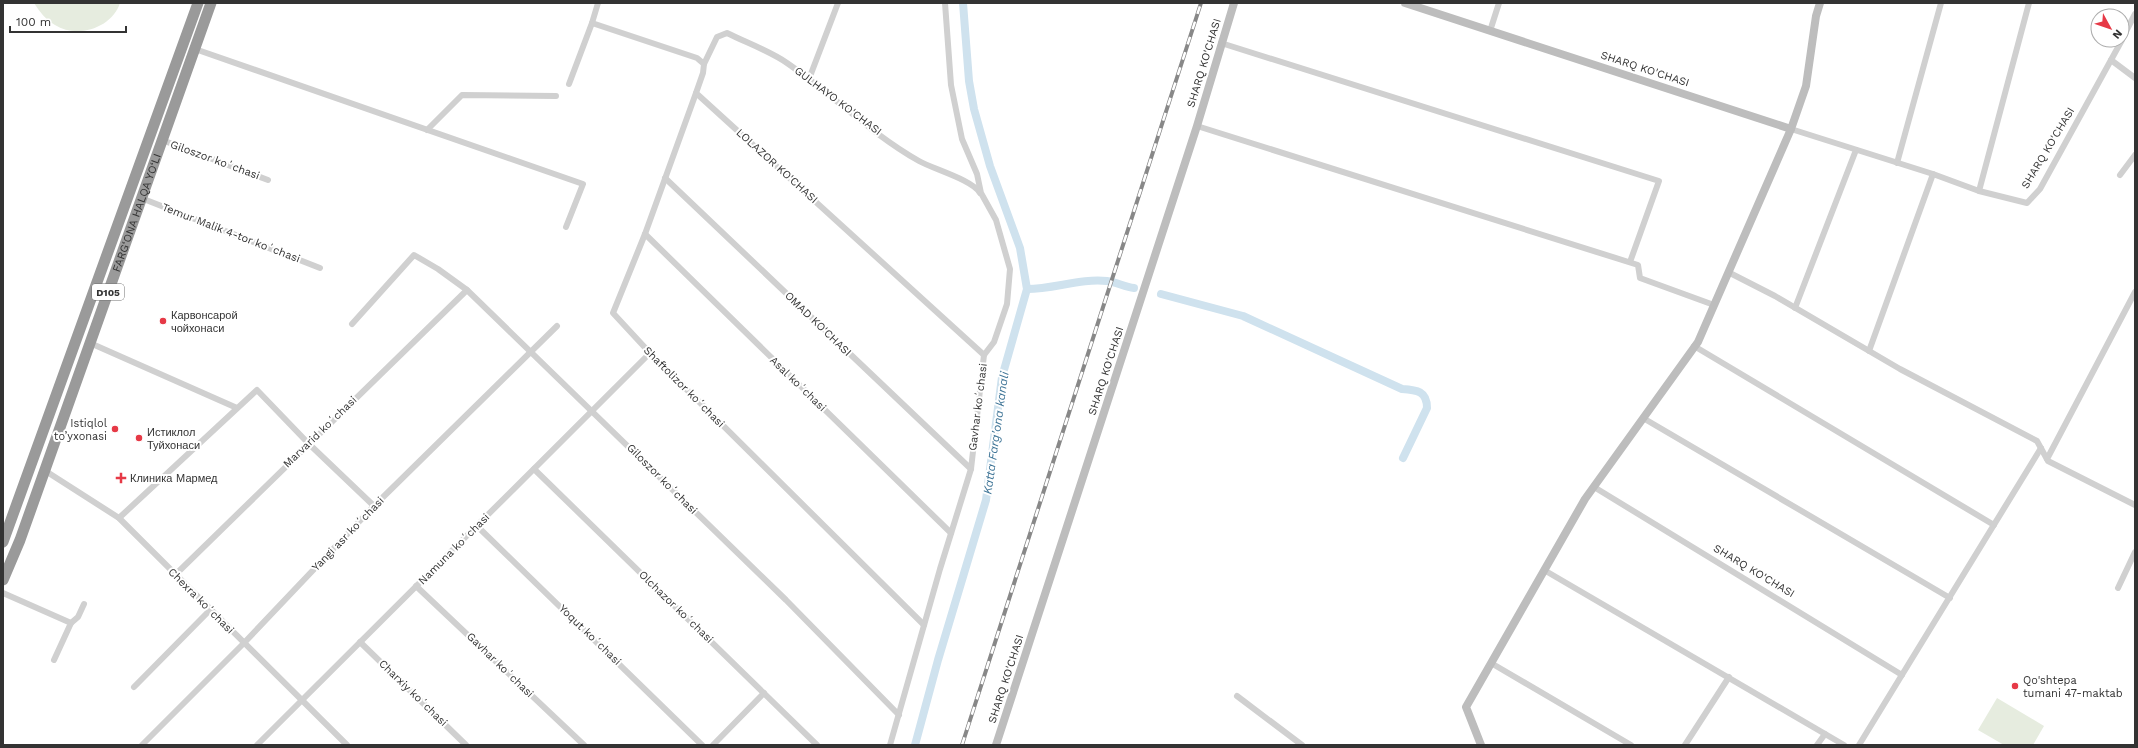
<svg xmlns="http://www.w3.org/2000/svg" width="2138" height="748" viewBox="0 0 2138 748" font-family="'Work Sans',sans-serif">
<rect width="100%" height="100%" fill="#fff"/>
<g fill="#e6ecdf">
<path d="M34,3h86c-8,25 -43,36 -65,22 -10,-6 -15,-13 -21,-22z"/>
<path d="M1997,698l47,28 -11,19h-29l-26,-15z"/>
</g>
<g fill="none" stroke-linecap="round" stroke-linejoin="round">
<g stroke="#cfe2ee" stroke-width="8">
<path d="M1027,289c27,0 54,-11 80,-8 9,1 18,6 27,7"/>
<path d="M1161,294l82,22 159,73c15,1 25,2 25,19l-24,50"/>
<path d="M915,745l23,-85 48,-160 16,-123 25,-88 -7,-41 -30,-82 -16,-57 -5,-28 -6,-78"/>
</g>
<g stroke="#d0d0d0" stroke-width="6">
<path d="M598,3l-6,20 105,35 7,6 -1,9 -7,20 288,262"/>
<path d="M1490,31l9,-28"/>
<path d="M2122,39l13,-25"/>
<path d="M2122,40l-11,20 24,18"/>
<path d="M1221,43l438,138 -29,81"/>
<path d="M195,49l388,135 -17,43"/>
<path d="M704,64l13,-27 10,-4c20,10 43,18 60,30 45,31 84,71 132,98 14,8 54,19 61,32"/>
<path d="M809,79l29,-76"/>
<path d="M569,84l23,-61"/>
<path d="M696,93l-51,141 -32,79 37,40 274,272"/>
<path d="M1197,126l441,139 2,13 74,27"/>
<path d="M1791,129l142,45 46,17 48,12 13,-14 71,-129"/>
<path d="M427,130l35,-35 94,1"/>
<path d="M162,140l106,40"/>
<path d="M1897,163l44,-160"/>
<path d="M2120,175l15,-20"/>
<path d="M665,178l306,291"/>
<path d="M1979,191l50,-188"/>
<path d="M141,198l179,70"/>
<path d="M645,234l306,299"/>
<path d="M1728,272l47,24 125,73 137,72 11,20 87,44"/>
<path d="M1795,308l61,-158"/>
<path d="M352,324l62,-69 24,14 29,21 319,310 113,115"/>
<path d="M90,343l147,65"/>
<path d="M1694,346l300,179"/>
<path d="M1869,351l64,-177"/>
<path d="M1643,418l307,180"/>
<path d="M2047,459l88,-167"/>
<path d="M534,469l283,276"/>
<path d="M44,470l75,48 228,227"/>
<path d="M1594,487l308,188"/>
<path d="M119,518l138,-128 51,53 66,63"/>
<path d="M477,526l225,219"/>
<path d="M1544,570l300,175"/>
<path d="M175,575l292,-285"/>
<path d="M416,586l168,159"/>
<path d="M2118,588l17,-36"/>
<path d="M3,593l68,30 -17,37"/>
<path d="M71,623l7,-6 6,-13"/>
<path d="M360,642l106,103"/>
<path d="M1491,663l140,82"/>
<path d="M134,687l76,-77"/>
<path d="M1237,696l65,49"/>
<path d="M142,745l102,-102 130,-137 183,-180"/>
<path d="M257,745l393,-392"/>
<path d="M713,745l51,-52"/>
<path d="M890,745l50,-176 31,-100 13,-114 10,-13 13,-38 3,-35 -14,-49 -15,-27 -4,-19 -15,-35 -11,-54 -6,-82"/>
<path d="M1685,745l44,-68"/>
<path d="M1817,745l8,-11"/>
<path d="M1859,745l182,-297"/>
</g>
<g stroke="#bdbdbd" stroke-width="8">
<path d="M1405,3l386,126"/>
<path d="M996,745l201,-619 37,-123"/>
<path d="M1481,745l-15,-38 119,-208 113,-157 93,-213 15,-43 10,-70 4,-13"/>
</g>
<g stroke="#9a9a9a" stroke-width="11">
<path d="M3,542l195,-539"/>
<path id="s1" d="M3,580l17,-40 191,-537"/>
</g>
<defs>
<path id="rail" d="M962,745l239,-742"/>
</defs>
<use href="#rail" stroke="#888" stroke-width="4"/>
<use href="#rail" stroke="#fff" stroke-width="2.5" stroke-dasharray="8" stroke-linecap="butt"/>
</g>
<g fill="#e63946" stroke="#fff" stroke-width="1.5">
<circle cx="163" cy="321" r="4"/>
<circle cx="115" cy="429" r="4"/>
<circle cx="139" cy="438" r="4"/>
<path d="M119 472h4v4h4v4h-4v4h-4v-4h-4v-4h4z"/>
<circle cx="2015" cy="686" r="4"/>
</g>
<g text-anchor="middle" dominant-baseline="central" stroke-width="4" stroke-linejoin="round" paint-order="stroke">
<rect fill="#fff" stroke="#707070" stroke-width="1" x="92" y="284" width="32" height="16" rx="3"/>
<g font-size="10" font-weight="bold" fill="#333">
<text x="108" y="292">D105</text>
</g>
<g font-size="11" fill="#333" stroke="#fff">
<text transform="translate(1204 63) rotate(-73)">SHARQ KO'CHASI</text>
<text transform="translate(1645 69) rotate(18)">SHARQ KO'CHASI</text>
<text transform="translate(838 101) rotate(37)">GULHAYO KO'CHASI</text>
<text transform="translate(2048 148) rotate(-59)">SHARQ KO'CHASI</text>
<text transform="translate(215 160) rotate(20)">Giloszor koʻchasi</text>
<text transform="translate(777 166) rotate(42)">LOLAZOR KO'CHASI</text>
<text stroke="none"><textPath href="#s1" startOffset="391">FARG‘ONA HALQA YO‘LI</textPath></text>
<text transform="translate(231 233) rotate(21)">Temur Malik 4-tor koʻchasi</text>
<text transform="translate(818 324) rotate(44)">OMAD KO'CHASI</text>
<text transform="translate(1106 371) rotate(-72)">SHARQ KO'CHASI</text>
<text transform="translate(798 384) rotate(44)">Asal koʻchasi</text>
<text transform="translate(684 387) rotate(45)">Shaftolizor koʻchasi</text>
<text transform="translate(978 407) rotate(-83)">Gavhar koʻchasi</text>
<text transform="translate(320 432) rotate(-44)">Marvarid koʻchasi</text>
<text transform="translate(662 479) rotate(45)">Giloszor koʻchasi</text>
<text transform="translate(348 534) rotate(-46)">Yangi asr koʻchasi</text>
<text transform="translate(454 549) rotate(-45)">Namuna koʻchasi</text>
<text transform="translate(1754 571) rotate(31)">SHARQ KO'CHASI</text>
<text transform="translate(201 601) rotate(45)">Chexra koʻchasi</text>
<text transform="translate(676 607) rotate(44)">Olchazor koʻchasi</text>
<text transform="translate(590 635) rotate(44)">Yoqut koʻchasi</text>
<text transform="translate(500 665) rotate(44)">Gavhar koʻchasi</text>
<text transform="translate(1006 679) rotate(-72)">SHARQ KO'CHASI</text>
<text transform="translate(413 693) rotate(44)">Charxiy koʻchasi</text>
</g>
<g font-size="11" fill="#333" stroke="#fff" text-anchor="start">
<text x="171" y="315">Карвонсарой<tspan x="171" dy="13">чойхонаси</tspan></text>
<text x="107" y="423" text-anchor="end">Istiqlol<tspan x="107" dy="13">to’yxonasi</tspan></text>
<text x="147" y="432">Истиклол<tspan x="147" dy="13">Туйхонаси</tspan></text>
<text x="130" y="478">Клиника Мармед</text>
<text x="2023" y="680">Qo'shtepa<tspan x="2023" dy="13">tumani 47-maktab</tspan></text>
</g>
<g font-size="12" font-style="italic" fill="#3f7597" stroke="#fff">
<text transform="translate(996 433) rotate(-82)">Katta Farg'ona kanali</text>
</g>
</g>
<rect width="2138" height="748" fill="none" stroke="#333333" stroke-width="8"/>
<g transform="translate(2110 28) rotate(130)"><circle r="19" fill="#ffffff" stroke="#adadad"/>
<path d="M0-3L7 15L0 10L-7 15Z" fill="#e63946"/>
<text y="-6" font-size="11" font-weight="bold" text-anchor="middle" fill="#333333">N</text>
</g>
<path d="M10 26v6h116v-6" fill="none" stroke="#333333" stroke-width="2"/>
<text x="16" y="26" font-size="12" fill="#333333" stroke="#ffffff" stroke-width="3" paint-order="stroke">100 m</text>
</svg>
